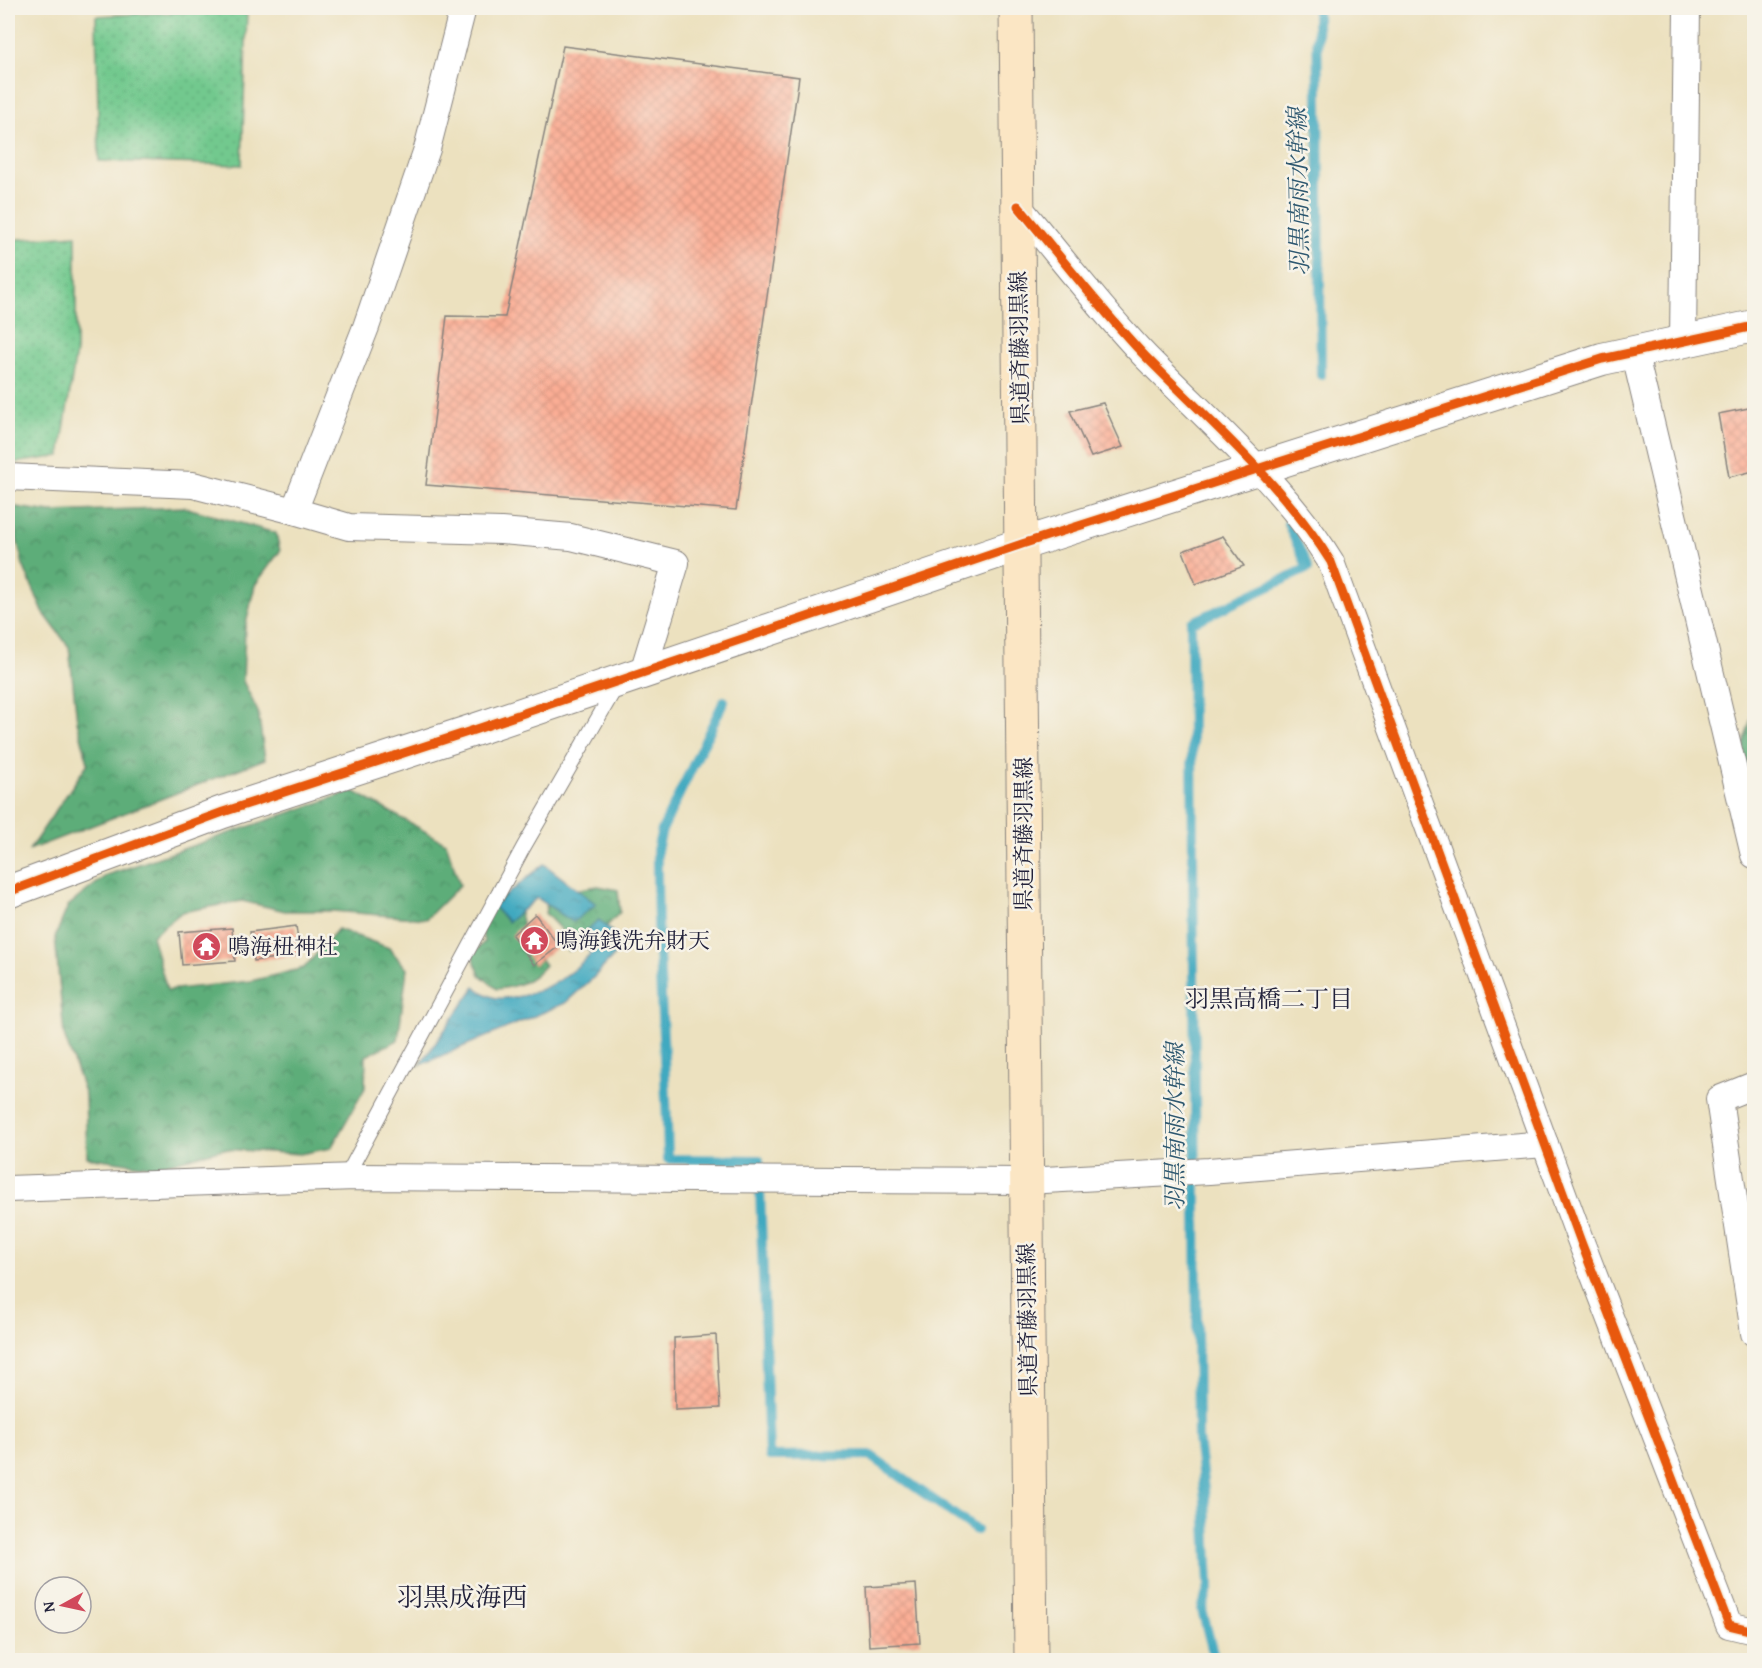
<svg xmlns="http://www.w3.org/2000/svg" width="1762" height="1668" viewBox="0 0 1762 1668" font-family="'Gentium Book Plus','Noto Serif JP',serif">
<defs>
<pattern id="grass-dots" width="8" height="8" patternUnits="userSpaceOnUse" patternTransform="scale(1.5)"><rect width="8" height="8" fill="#72c98e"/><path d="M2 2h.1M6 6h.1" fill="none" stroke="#62ac7b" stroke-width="1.8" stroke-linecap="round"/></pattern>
<pattern id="forest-crowns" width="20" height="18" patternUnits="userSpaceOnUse" patternTransform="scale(1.5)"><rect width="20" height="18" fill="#5dad79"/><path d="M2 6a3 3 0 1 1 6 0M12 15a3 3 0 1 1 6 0" fill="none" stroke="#4c8c64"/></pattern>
<pattern id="water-ripples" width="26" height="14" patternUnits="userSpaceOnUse" patternTransform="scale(1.5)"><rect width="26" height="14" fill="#41a9c0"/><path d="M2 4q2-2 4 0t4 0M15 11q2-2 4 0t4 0" fill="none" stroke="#36899d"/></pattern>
<pattern id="building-cross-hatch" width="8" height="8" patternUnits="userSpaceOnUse" patternTransform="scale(1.5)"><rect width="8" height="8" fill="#fbad94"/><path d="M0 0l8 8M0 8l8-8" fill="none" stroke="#d79580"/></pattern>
</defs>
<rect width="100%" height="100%" fill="#f7f3e8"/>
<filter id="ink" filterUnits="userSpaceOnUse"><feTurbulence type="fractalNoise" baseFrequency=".0167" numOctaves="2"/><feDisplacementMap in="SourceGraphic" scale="12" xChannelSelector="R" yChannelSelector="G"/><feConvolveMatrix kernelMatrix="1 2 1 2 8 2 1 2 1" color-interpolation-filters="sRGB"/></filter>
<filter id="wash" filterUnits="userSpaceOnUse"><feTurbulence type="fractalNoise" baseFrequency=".008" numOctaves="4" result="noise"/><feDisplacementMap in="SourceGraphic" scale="24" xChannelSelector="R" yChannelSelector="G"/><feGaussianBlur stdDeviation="1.35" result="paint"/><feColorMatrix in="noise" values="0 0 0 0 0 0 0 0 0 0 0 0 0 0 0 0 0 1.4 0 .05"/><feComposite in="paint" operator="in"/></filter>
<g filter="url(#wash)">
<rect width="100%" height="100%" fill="#ece1bf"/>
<g fill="url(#grass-dots)" stroke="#4a7664" stroke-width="1.5">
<path d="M247,9l-5,156 -143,-4 -3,-145z"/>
<path d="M76,235v116l-16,105 -52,8v-224z"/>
</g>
<g fill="url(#forest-crowns)" stroke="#40685a" stroke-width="1.5">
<path d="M9,506l42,6 133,-5 92,26 4,18 -25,34 -10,43 -2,53 15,31 7,47 -236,91 59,-87 -11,-42 -8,-74 -26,-35 -20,-47z"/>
<path d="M1754,708v124l-22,-48z"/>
<path d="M353,791l93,52 14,42 -34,34 -93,-8h-48l-43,-10 -60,11 -30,24 15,54 84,-9 53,-13 34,-39 51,19 18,21 -9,71 -32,16 -1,32 -34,60 -31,6 -77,-5 -68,18 -68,-10 -2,-62 -21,-60 -9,-98 13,-31 39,-31z"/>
<path d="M598,886l20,4 2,22 -27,29 -25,10 -7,-21 -16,-17 5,-25 18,3z"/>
<path d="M494,889l24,15 8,36 19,25c-13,16 -28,22 -48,24l-17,-14 -8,-20 12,-13 -5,-24z"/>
</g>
<g fill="url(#water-ripples)" stroke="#32667e" stroke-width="1.5">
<path d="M544,864l52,40 -23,18 -36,-24 -29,24 -15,-16z"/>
<path d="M599,920l26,24 -31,33 -29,26 -145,62 55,-78c6,4 14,10 21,11 36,2 71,-18 95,-45l-15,-15z"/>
</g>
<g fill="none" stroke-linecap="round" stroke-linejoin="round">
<g stroke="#41a9c0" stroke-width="10">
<path d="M1317,8l4,367"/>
<path d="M724,701l-62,129 -5,20c-1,104 9,206 11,309l91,1 10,296 101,-1 106,75"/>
<path d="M1215,1660l-13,-50 7,-24 -4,-87 -7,-61 -7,-815 117,-55 -20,-44"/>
</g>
</g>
<g id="blocks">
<g fill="url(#building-cross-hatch)">
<path d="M563,46l236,31 -63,433 -310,-25 21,-169 58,1z"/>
<path d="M1103,403l20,44 -32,10 -21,-46z"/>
<path d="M1754,407v64l-25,6 -11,-63z"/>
<path d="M1223,536l21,30 -48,18 -13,-33z"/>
<path d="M535,914l24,32 -25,19 -22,-30z"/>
<path d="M296,926l4,29 -46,6 -4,-29z"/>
<path d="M232,928l3,33 -53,4 -3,-33z"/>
<path d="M716,1335l4,73 -45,2 -1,-72z"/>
<path d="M916,1584l4,59 -51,3 -3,-59z"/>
</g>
</g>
</g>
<g filter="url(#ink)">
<use href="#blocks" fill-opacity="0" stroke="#87827d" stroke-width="1.5"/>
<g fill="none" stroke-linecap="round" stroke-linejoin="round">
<defs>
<path id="service" d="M346,1177l177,-329 93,-161"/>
<g id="minor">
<path d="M1018,206c42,50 82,103 127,150 64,65 138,128 186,206l250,680 148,383 25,6"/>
<path d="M1683,340l4,-332"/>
<path d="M1634,351l120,504"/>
<path d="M8,477l185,8 101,26 72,-184 61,-178 36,-141"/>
<path d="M294,511l55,16 152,4 70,6 105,26 -33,109"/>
<path d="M1754,1085l-35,14 35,234"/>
<path d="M8,1189l347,-12 671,4 183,-10 336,-27"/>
</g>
<path id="tertiary" d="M8,892l215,-80 254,-83 545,-185 580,-185 152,-33"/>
<path id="secondary" d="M1016,8l15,1652"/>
</defs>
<use href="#service" stroke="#87827d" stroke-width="16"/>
<use href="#minor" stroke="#87827d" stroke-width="28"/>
<use href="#tertiary" stroke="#87827d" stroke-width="34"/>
<use href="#secondary" stroke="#87827d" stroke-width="35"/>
<use href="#service" stroke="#fff" stroke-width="14"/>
<use href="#minor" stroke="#fff" stroke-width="26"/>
<use href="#tertiary" stroke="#fff" stroke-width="32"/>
<use href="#secondary" stroke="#fbe6c4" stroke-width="33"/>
<defs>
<g id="cycleway">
<path d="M1018,206c42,50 82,103 127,150 64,65 138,128 186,206l250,680 148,383 25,6"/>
<path d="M8,892l215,-80 254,-83 545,-185 580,-185 152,-33"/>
</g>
</defs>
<use href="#cycleway" stroke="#f7f3e8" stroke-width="13"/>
<use href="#cycleway" stroke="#e8590c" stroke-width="9"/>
</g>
</g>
<defs>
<symbol id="temple-disc" viewBox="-11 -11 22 22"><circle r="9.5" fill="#d1495b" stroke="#f7f3e8"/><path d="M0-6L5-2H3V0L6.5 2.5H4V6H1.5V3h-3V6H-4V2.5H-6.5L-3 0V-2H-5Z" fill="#fff"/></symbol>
</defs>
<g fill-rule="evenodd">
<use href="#temple-disc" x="518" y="924" width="33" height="33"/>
<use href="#temple-disc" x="190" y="930" width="33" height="33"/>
</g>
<g text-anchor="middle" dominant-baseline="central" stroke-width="5" stroke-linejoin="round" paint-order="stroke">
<g font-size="22" fill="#22223b" stroke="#f7f3e8">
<text transform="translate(1019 348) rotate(-91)">県道斉藤羽黒線</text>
<text transform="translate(1023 834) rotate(-90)">県道斉藤羽黒線</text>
<text transform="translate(1027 1320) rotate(-91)">県道斉藤羽黒線</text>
</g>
<g font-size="22" fill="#22223b" stroke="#f7f3e8" text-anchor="start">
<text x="556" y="940">鳴海銭洗弁財天</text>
<text x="228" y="946">鳴海杻神社</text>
</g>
<g font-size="24" font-style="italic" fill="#2e5870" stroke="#f7f3e8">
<text transform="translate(1298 192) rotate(-91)">羽黒南雨水幹線</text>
<text transform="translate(1174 1127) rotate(-90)">羽黒南雨水幹線</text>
</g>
<g font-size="24" fill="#22223b" stroke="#f7f3e8">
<text x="1269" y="998">羽黒高橋二丁目</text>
</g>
<g font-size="26" fill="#22223b" stroke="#f7f3e8">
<text x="462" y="1596">羽黒成海西</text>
</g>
</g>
<rect width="1762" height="1668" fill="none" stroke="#f7f3e8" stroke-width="30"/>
<g transform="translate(63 1605) rotate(262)"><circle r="28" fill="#f7f3e8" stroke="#a29fa3" stroke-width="1.5"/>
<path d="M0-4.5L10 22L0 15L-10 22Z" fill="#d1495b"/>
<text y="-9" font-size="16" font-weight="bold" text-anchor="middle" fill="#22223b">N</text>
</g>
</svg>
